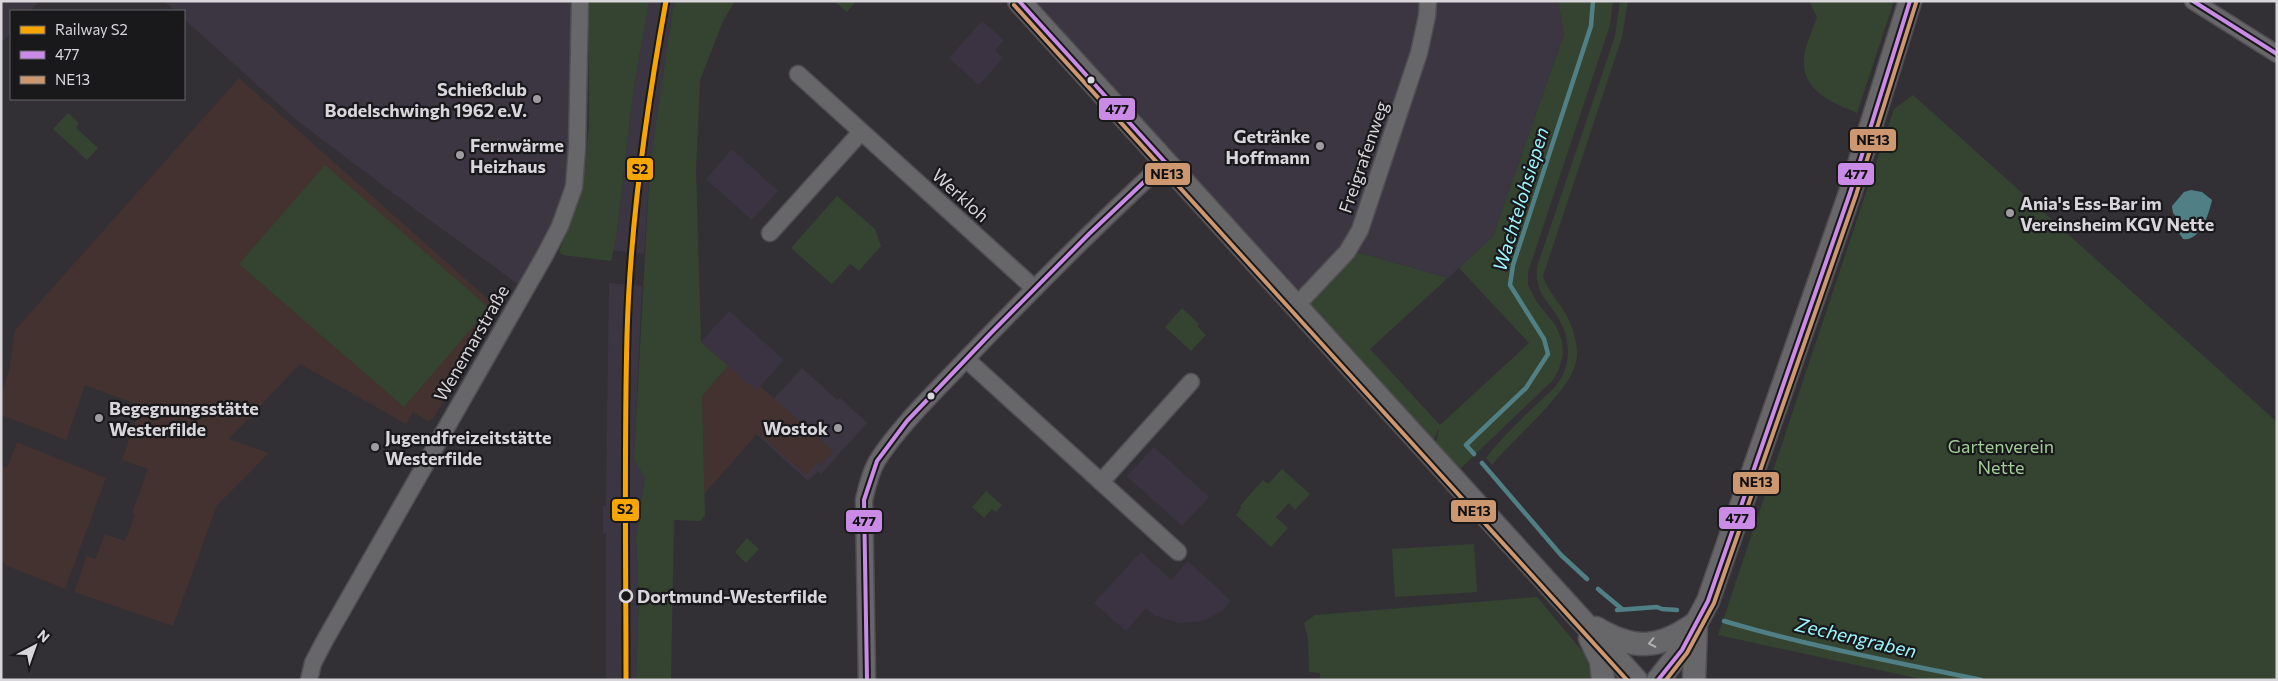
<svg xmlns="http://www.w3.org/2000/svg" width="2278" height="681" viewBox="0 0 2278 681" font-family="Commissioner,sans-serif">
<rect width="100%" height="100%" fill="#323035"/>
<g fill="#3c3642">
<path d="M1,1h38l-9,10h-19v21l-10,11z"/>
<path d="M164,1h416l-6,186 -48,103 -129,-94 -102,-77 -111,-100v-8h-9z"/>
<path d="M649,1h25l-24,163 -6,90 -32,-4 5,-19 16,-139z"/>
<path d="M1019,1h539l6,33 -71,202 -45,42 -84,-24 -16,-2 -52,54z"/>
<path d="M609,283l33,3 -8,173 11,19 -9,59 3,60 -3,83h-30v-147h-3v-27h3v-2z"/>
<path d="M802,368l35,32 3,-2 27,25 -46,51 -3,-3 -10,10 -56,-51 1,-8z"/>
</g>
<g fill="#3c3342">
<path d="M982,21l22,19 -9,10 8,8 -24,27 -30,-27z"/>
<path d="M732,149l46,42 -26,29 -46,-41z"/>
<path d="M729,311l55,49 -28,31 -55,-49z"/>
<path d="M1154,447l55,50 -27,29 -55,-50z"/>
<path d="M1141,552l30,28 17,-19 43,40 -8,9 -20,11 -24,2 -23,-7 -10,-8 -20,23 -32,-28z"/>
</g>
<g fill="#433230">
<path d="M239,78l257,228 -63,113 -5,2 -15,-9 -7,12 -106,-60 -71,75 40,14 -52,52 -44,121 -99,-34 13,-36 8,3 10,-25 20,7 10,-26 -3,-2 16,-44 -26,-9 19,-54 -56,-21 -19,55 -62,-24 -3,-3v-19l8,-23 6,-41z"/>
<path d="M728,366l28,24 4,-4 73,65 -12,14 -4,-3 -11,13 -48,-42 -54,61 -2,-98z"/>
<path d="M17,442l89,36 -41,111 -58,-23 -6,-6v-94l6,2z"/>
</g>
<g fill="#344431">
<path d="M589,1h60l-16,91 -16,139 -6,30 -48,-6 -4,-3 20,-54 6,-30 4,-42z"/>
<path d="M674,1h61l-12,20 -23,59 -4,91 5,171 27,24 -26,30 3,119 -5,6 -26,-1 -3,160h-35l3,-83 -3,-60 9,-59 -11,-19 16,-295z"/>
<path d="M834,1h22l-9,11z"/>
<path d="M1558,1h55l-3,24 -82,247v13l8,16 20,25 6,15 1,14 -4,14 -6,11 -93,89 -24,-26 3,-15 -10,22 -132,-144 51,-54 16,2 84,24 -78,71 70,76 89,-82 -70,-75 34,-32 71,-202z"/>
<path d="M1620,1h8l-6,36 -79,239c6,19 22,31 28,49 4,12 8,25 5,37 -6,30 -63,77 -84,103l-6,-7c15,-20 34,-38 53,-56 6,-6 14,-12 19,-19 12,-17 13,-39 4,-58 -12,-25 -27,-27 -25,-58l78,-231z"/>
<path d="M1809,1h85l-37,112c-24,-10 -56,-22 -53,-55 1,-13 9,-29 13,-41z"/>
<path d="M1913,95l364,327v258h-352l-207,-45 176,-526z"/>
<path d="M68,113l11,10 -3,5 22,20 -11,12 -34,-31z"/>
<path d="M325,165l164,143 -85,99 -165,-143z"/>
<path d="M837,196l38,33 6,17 -22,25 -9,-7 -18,20 -41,-36z"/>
<path d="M1182,308l17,16 -2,2 9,9 -15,16 -26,-24z"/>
<path d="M1282,469l28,25 -15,16 -6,-7 -13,14 12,11 -17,19 -35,-32 5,-7 -1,-2 23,-26 5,4z"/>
<path d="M986,491l16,14 -6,7 -4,-3 -8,9 -12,-11z"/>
<path d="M747,538l12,11 -13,14 -11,-11z"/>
<path d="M1474,544l3,48 -82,5 -3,-48z"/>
<path d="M1537,597l47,56 10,27h-274v-7l-11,-1 -1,-34 -4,-15 11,-8z"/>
</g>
<path fill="#508085" d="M2191,190l11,2 10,8c-3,14 -12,42 -29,39l-7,-11 2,-9 -5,-6 -1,-7 12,-14z"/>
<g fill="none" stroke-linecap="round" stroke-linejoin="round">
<g stroke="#508085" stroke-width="4.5">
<path d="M1474,454l-8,-9 60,-57 22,-34 -4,-15 -34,-54 3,-20 78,-239 2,-25"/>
<path d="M1482,463l79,92 26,24"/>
<path d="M1598,589l24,20"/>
<path d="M1617,610l40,-3 5,2 15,1"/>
<path d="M1724,621c84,25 171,41 257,59"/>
</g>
<defs>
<g id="street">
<path d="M2193,1l84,53"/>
<path d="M798,74l236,214"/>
<path d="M770,233l91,-101"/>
<path d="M1296,306l51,-54 13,-22 59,-177 8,-37 1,-15"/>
<path d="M966,359l212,193"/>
<path d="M1101,482l90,-100"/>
<path d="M309,680l4,-17 12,-23 220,-385 15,-29 14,-39 3,-39 3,-147"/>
<path d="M867,680l-3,-180c3,-13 6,-27 13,-39 22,-35 61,-72 89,-102 65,-68 131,-134 199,-197"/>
</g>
<g id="secondary">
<path d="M1019,1l617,679"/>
<path d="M1596,628c38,23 64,21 100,-5"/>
<path d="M1590,638l11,23 2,19"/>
<path d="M1658,680l24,-30 26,-49 142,-408 60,-192"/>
<path d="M1694,680l2,-54"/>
</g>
</defs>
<use href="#street" stroke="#504e52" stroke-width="19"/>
<use href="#secondary" stroke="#504e52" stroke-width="25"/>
<use href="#street" stroke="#676668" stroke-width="16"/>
<use href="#secondary" stroke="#676668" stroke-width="22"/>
<defs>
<g id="bus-1">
<path d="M1019,1l146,161"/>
<path d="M2193,1l84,53"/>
<path d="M867,680l-3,-180 13,-39 30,-40 83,-87 99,-100 76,-72"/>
<path d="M1658,680l24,-30 26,-49 142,-408 60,-192"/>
</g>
<g id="bus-2">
<path d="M1014,5l613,675"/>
<path d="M1666,680l21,-27 27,-50 142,-408 60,-192"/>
</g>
</defs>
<use href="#bus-1" stroke="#19181b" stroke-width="8"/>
<use href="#bus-2" stroke="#19181b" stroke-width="8"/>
<use href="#bus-1" stroke="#ca8be6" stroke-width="4"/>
<use href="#bus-2" stroke="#cd976f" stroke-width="4"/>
<defs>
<path id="rail-1" d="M626,680c0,-115 -2,-230 1,-345 3,-111 19,-224 39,-334"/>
</defs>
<use href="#rail-1" stroke="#19181b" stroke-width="9"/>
<use href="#rail-1" stroke="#f7a600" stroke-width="5"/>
</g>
<defs><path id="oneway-chevron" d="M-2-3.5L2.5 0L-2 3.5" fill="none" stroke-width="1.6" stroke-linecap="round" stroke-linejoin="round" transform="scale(1.25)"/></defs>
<use stroke="#b1afb3" href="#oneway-chevron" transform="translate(1652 643) rotate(168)"/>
<g fill="#d9d6db" stroke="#19181b" stroke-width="2">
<circle cx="1091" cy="80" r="4.5"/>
<circle cx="931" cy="396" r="4.5"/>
</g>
<g fill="#9f9ca1" stroke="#19181b" stroke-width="2">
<circle cx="537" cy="99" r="5"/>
<circle cx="1320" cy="146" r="5"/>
<circle cx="460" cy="155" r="5"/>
<circle cx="2010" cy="213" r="5"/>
<circle cx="99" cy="418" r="5"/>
<circle cx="838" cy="428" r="5"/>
<circle cx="375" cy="447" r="5"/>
</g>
<circle fill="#19181b" stroke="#d9d6db" stroke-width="2.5" cx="626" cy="596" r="6"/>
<g text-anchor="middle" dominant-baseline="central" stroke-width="4.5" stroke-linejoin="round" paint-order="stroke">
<g font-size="18" font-weight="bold" fill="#d9d6db" stroke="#19181b" text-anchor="start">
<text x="527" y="89" text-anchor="end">Schießclub<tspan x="527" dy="21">Bodelschwingh 1962 e.V.</tspan></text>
<text x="1310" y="136" text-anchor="end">Getränke<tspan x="1310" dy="21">Hoffmann</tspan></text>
<text x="470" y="145">Fernwärme<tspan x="470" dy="21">Heizhaus</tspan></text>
<text x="2020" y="203">Ania's Ess-Bar im<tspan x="2020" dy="21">Vereinsheim KGV Nette</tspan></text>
<text x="109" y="408">Begegnungsstätte<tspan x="109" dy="21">Westerfilde</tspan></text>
<text x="828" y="428" text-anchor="end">Wostok</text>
<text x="385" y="437">Jugendfreizeitstätte<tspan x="385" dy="21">Westerfilde</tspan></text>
</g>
<g font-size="18" fill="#d9d6db" stroke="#19181b">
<text transform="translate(1363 157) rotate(-71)">Freigrafenweg</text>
<text transform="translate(961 195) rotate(42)">Werkloh</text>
<text transform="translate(471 343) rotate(-60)">Wenemarstraße</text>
</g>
<g font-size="18" fill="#a2cd98" stroke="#19181b">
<text x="2001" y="446">Gartenverein<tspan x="2001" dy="21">Nette</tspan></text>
</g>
<g font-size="18" font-weight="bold" fill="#d9d6db" stroke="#19181b" text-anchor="start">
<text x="637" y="596">Dortmund-Westerfilde</text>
</g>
<g font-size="19" font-style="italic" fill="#9cf6fd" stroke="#19181b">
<text transform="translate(1520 199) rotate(-73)">Wachtelohsiepen</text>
<text transform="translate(1856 637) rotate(13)">Zechengraben</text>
</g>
</g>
<g stroke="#19181b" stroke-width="2">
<rect x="1098" y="97" width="38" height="24" rx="5" fill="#ca8be6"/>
<rect x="1849" y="128" width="48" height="24" rx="5" fill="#cd976f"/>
<rect x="626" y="157" width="28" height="24" rx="5" fill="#f7a600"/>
<rect x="1144" y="162" width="47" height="24" rx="5" fill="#cd976f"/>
<rect x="1837" y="162" width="38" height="24" rx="5" fill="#ca8be6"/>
<rect x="1732" y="471" width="48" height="24" rx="5" fill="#cd976f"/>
<rect x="611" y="498" width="29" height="24" rx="5" fill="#f7a600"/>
<rect x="1450" y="499" width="47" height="24" rx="5" fill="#cd976f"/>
<rect x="1718" y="506" width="38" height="24" rx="5" fill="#ca8be6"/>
<rect x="845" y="509" width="38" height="24" rx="5" fill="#ca8be6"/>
</g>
<g font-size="14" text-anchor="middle" font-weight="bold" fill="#111">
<text x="1117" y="114">477</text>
<text x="1873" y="145">NE13</text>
<text x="640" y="174">S2</text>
<text x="1167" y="179">NE13</text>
<text x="1856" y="179">477</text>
<text x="1756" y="487">NE13</text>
<text x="625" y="514">S2</text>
<text x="1474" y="516">NE13</text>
<text x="1737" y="523">477</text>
<text x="864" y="526">477</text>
</g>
<rect width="2278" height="681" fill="none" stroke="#d9d6db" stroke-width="5"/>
<rect x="10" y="10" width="175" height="90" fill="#19181b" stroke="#666468"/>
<rect x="20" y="26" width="25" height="8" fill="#f7a600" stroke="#666468"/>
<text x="55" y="35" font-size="15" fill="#d9d6db">Railway S2</text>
<rect x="20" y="51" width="25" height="8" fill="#ca8be6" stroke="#666468"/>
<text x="55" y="60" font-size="15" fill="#d9d6db">477</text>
<rect x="20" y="76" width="25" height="8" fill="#cd976f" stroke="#666468"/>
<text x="55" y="85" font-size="15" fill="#d9d6db">NE13</text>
<g transform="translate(35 646) rotate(41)" stroke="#19181b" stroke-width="4" paint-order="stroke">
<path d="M0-4L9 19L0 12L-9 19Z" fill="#d9d6db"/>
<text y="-8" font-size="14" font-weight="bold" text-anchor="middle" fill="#d9d6db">N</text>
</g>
</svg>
